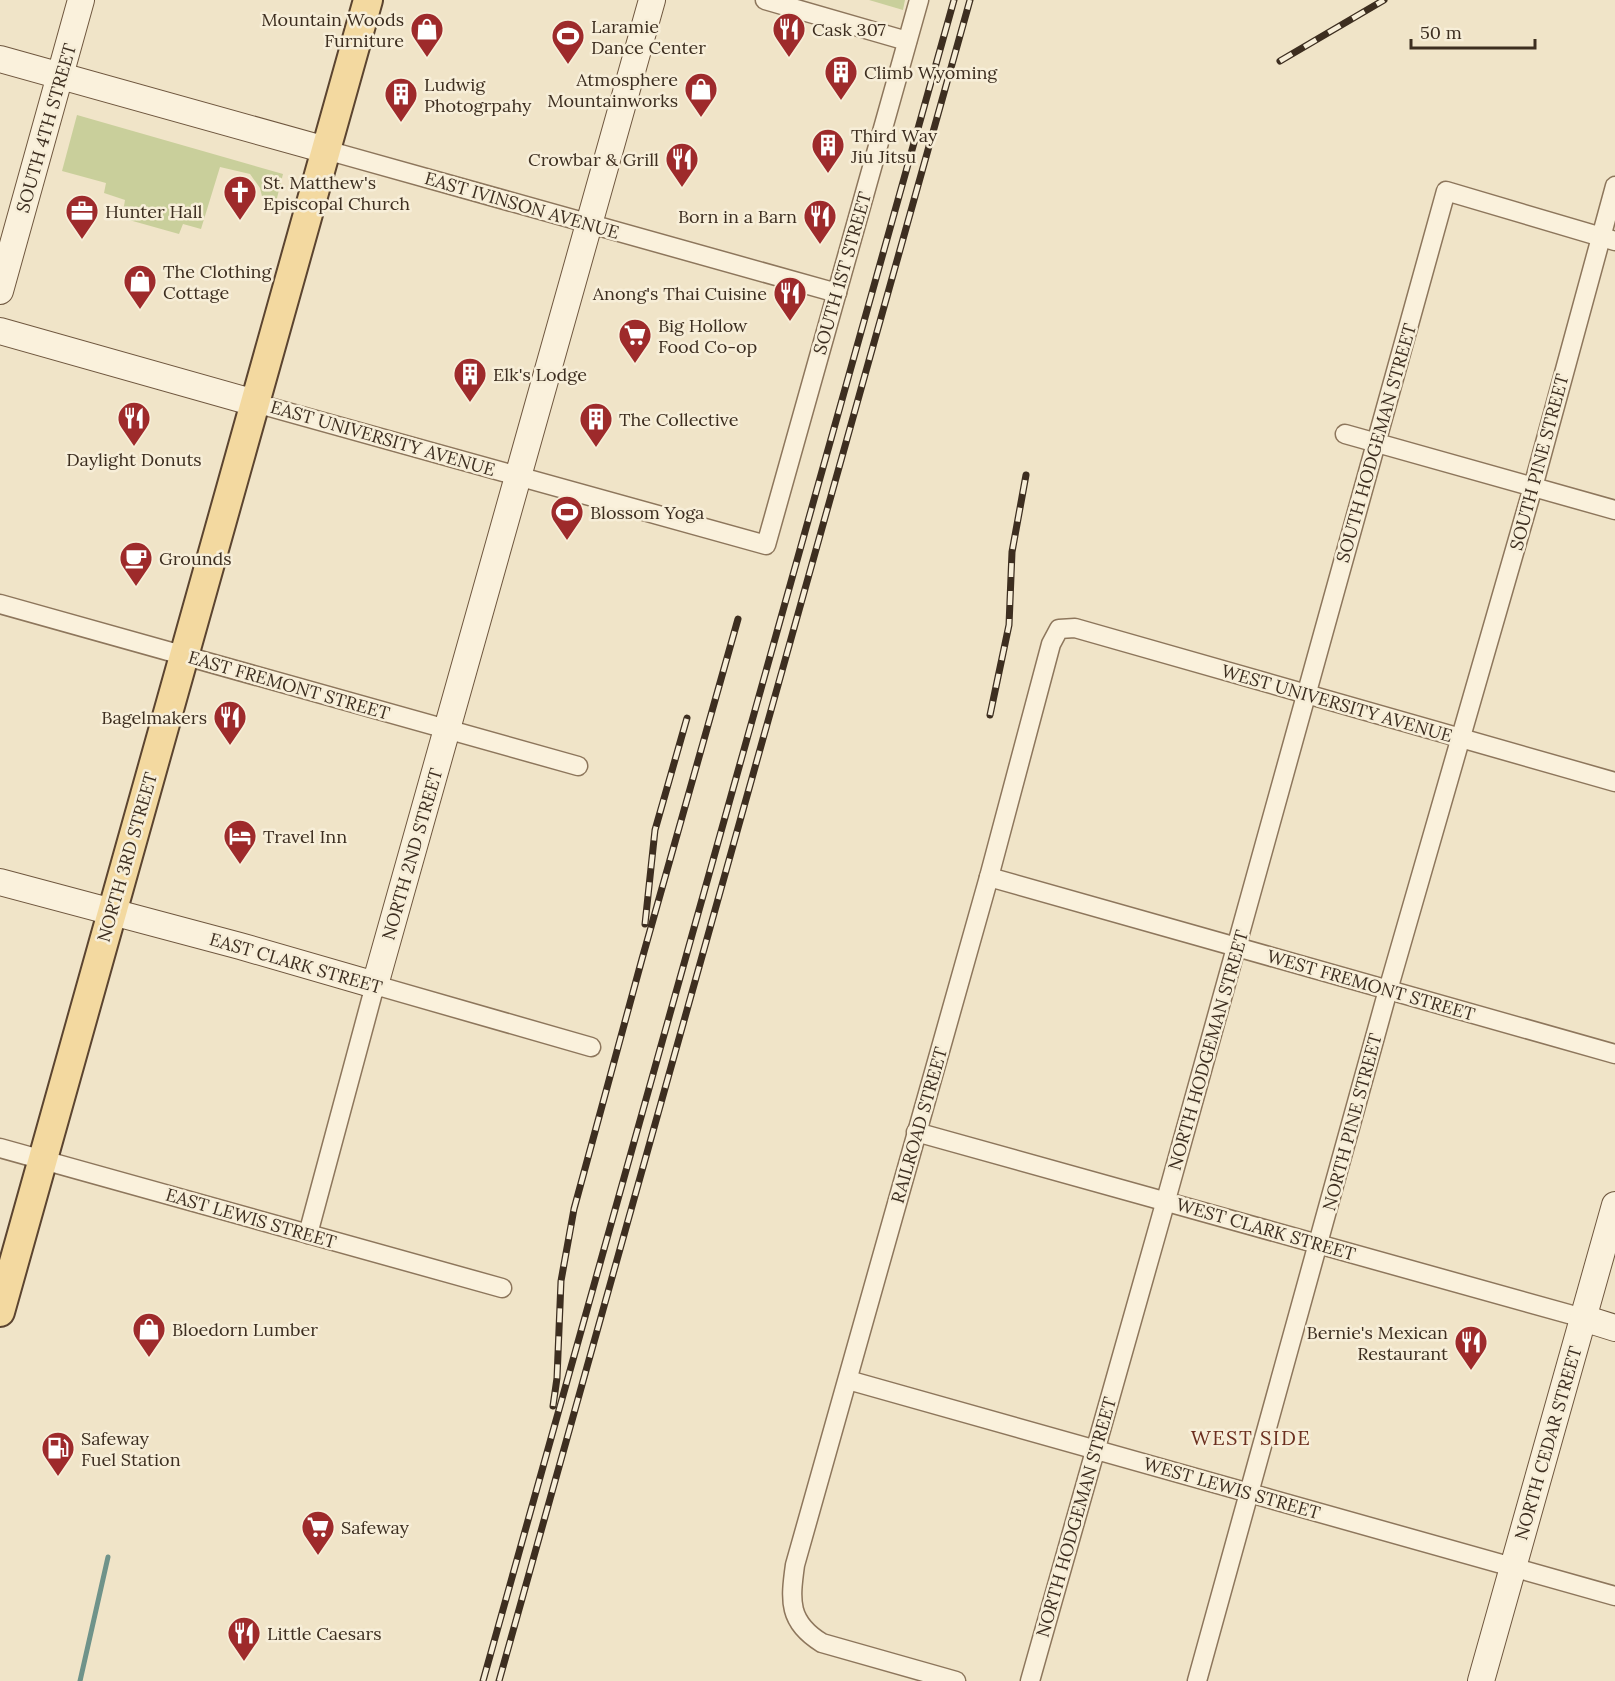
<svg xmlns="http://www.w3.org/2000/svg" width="1615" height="1681" viewBox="0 0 1615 1681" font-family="Lora,serif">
<rect width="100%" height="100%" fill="#f0e4c8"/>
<g fill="#c9cf9b">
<path d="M869,0h36l-2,10z"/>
<path d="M77,115l206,59 -9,36 -10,-5 -4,-17 -10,-14 -30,-7 -19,62 -18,-5 -4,10 -57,-16 3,-18 -21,-7 2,-10 -44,-12z"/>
</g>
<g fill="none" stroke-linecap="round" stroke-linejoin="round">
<path stroke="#6f938a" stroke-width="5" d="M80,1681l28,-124"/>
<defs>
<g id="street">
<path d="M765,0l142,41"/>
<path d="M326,150l511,143"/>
<path d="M255,403l511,142 153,-545"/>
<path d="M1345,434l270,76"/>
<path d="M0,604l578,162"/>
<path d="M989,877l626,177"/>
<path d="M916,1132l667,186"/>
<path d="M0,1148l502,140"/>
<path d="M308,1234l67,-249 216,62"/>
<path d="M848,1380l767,216"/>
<path d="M956,1681l-134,-38c-34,-21 -32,-42 -27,-78l194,-688 62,-233 8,-15 16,-1 540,154"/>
<path d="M1030,1681l136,-481 280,-1009 169,50"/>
<path d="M1197,1681l191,-691 145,-503 82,-301"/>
</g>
<g id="secondary">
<path d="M0,59l326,91"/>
<path d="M0,291l81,-291"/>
<path d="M0,331l255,72"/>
<path d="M0,882l240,64 135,39 277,-985"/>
<path d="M1583,1318l32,10"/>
<path d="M1481,1681l134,-476"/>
</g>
<path id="primary" d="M0,1312l368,-1312"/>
</defs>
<use href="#street" stroke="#8d765c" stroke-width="21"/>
<use href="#secondary" stroke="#6f573f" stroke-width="28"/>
<use href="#primary" stroke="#5b4430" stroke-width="32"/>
<use href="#street" stroke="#faf1dc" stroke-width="18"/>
<use href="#secondary" stroke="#faf1dc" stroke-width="26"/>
<use href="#primary" stroke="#f3d9a0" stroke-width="28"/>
<defs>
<g id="rail">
<path d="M1280,61l104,-61"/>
<path d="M990,715l19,-90 3,-73 14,-77"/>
<path d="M645,924l10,-94 32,-112"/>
<path d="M553,1406l4,-28 4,-97 13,-72 68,-250 96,-340"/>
<path d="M483,1681l471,-1681"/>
<path d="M499,1681l471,-1681"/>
</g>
</defs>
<use href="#rail" stroke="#3d2e20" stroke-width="7"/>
<use href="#rail" stroke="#f7eed8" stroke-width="4.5" stroke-dasharray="14" stroke-linecap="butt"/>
</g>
<defs>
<symbol id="shop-pin" viewBox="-11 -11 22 30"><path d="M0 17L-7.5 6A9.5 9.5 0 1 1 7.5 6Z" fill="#9e2a2b" stroke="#f7eed8"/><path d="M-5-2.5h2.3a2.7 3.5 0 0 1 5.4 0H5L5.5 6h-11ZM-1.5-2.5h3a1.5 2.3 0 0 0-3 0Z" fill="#fff"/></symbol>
<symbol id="restaurant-pin" viewBox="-11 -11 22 30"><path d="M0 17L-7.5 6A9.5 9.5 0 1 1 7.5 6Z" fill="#9e2a2b" stroke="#f7eed8"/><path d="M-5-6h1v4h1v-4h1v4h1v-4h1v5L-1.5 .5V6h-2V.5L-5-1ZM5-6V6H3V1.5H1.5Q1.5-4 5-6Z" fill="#fff"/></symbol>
<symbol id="stadium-pin" viewBox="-11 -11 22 30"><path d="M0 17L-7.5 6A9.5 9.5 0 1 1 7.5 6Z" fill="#9e2a2b" stroke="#f7eed8"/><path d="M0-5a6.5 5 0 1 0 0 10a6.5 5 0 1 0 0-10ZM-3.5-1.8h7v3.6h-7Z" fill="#fff"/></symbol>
<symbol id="building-pin" viewBox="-11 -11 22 30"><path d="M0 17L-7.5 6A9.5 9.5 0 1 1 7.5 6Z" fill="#9e2a2b" stroke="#f7eed8"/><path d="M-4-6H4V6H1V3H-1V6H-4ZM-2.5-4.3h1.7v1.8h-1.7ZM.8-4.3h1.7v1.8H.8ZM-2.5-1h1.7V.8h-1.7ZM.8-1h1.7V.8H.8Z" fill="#fff"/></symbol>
<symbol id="church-pin" viewBox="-11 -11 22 30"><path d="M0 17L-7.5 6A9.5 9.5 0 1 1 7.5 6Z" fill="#9e2a2b" stroke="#f7eed8"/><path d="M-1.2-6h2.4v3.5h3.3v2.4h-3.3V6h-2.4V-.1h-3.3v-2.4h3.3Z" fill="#fff"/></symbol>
<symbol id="office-pin" viewBox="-11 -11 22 30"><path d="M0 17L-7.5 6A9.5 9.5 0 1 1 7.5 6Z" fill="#9e2a2b" stroke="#f7eed8"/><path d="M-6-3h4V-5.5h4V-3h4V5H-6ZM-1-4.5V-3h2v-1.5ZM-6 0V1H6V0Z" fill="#fff"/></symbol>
<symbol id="supermarket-pin" viewBox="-11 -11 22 30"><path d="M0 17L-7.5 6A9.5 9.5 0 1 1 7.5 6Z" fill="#9e2a2b" stroke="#f7eed8"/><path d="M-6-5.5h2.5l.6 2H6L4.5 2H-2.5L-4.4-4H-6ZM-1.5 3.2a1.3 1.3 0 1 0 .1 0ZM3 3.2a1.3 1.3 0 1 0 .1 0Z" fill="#fff"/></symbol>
<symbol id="cafe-pin" viewBox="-11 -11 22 30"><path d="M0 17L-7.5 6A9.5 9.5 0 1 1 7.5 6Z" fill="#9e2a2b" stroke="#f7eed8"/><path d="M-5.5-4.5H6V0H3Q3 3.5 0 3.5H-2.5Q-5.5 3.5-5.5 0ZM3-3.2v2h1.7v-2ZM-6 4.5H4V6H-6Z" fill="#fff"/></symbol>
<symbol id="hotel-pin" viewBox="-11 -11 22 30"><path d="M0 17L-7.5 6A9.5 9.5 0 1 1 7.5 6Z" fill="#9e2a2b" stroke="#f7eed8"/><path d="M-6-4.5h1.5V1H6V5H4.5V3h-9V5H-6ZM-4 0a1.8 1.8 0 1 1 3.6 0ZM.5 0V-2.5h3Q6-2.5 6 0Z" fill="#fff"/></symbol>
<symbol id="fuel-pin" viewBox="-11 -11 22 30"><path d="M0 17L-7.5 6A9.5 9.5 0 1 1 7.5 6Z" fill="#9e2a2b" stroke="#f7eed8"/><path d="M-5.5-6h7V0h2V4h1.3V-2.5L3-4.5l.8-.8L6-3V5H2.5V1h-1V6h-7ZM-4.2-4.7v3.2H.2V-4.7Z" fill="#fff"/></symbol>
</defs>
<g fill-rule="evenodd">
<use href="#shop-pin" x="408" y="10" width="38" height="52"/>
<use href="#restaurant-pin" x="770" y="10" width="38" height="52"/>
<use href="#stadium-pin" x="549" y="17" width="38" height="52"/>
<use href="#building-pin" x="822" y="53" width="38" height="52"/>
<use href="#shop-pin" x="682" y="70" width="38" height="52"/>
<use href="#building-pin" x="382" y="75" width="38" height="52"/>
<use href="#building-pin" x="809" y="126" width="38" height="52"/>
<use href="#restaurant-pin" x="663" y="140" width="38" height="52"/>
<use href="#church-pin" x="221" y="173" width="38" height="52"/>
<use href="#office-pin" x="63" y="192" width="38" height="52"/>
<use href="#restaurant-pin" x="801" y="197" width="38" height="52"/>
<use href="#shop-pin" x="121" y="262" width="38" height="52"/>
<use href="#restaurant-pin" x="771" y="274" width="38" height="52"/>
<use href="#supermarket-pin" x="616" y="316" width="38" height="52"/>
<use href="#building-pin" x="451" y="355" width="38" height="52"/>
<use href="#restaurant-pin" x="115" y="399" width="38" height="52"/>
<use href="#building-pin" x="577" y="400" width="38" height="52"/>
<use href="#stadium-pin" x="548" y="493" width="38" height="52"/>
<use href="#cafe-pin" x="117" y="539" width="38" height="52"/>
<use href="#restaurant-pin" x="211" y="698" width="38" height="52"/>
<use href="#hotel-pin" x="221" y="817" width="38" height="52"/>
<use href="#shop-pin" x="130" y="1310" width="38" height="52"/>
<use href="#restaurant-pin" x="1452" y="1323" width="38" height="52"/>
<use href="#fuel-pin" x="39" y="1429" width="38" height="52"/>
<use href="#supermarket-pin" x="299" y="1508" width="38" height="52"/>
<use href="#restaurant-pin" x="225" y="1614" width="38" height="52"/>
</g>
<g text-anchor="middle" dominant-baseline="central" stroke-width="5" stroke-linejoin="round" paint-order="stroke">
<g font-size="18" fill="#3d2e20" stroke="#f7eed8" text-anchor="start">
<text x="404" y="19" text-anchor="end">Mountain Woods<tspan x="404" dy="21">Furniture</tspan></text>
<text x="591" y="26">Laramie<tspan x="591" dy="21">Dance Center</tspan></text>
<text x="812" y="29">Cask 307</text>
<text x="864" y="72">Climb Wyoming</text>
<text x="678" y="79" text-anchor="end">Atmosphere<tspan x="678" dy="21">Mountainworks</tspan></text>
<text x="424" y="84">Ludwig<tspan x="424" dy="21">Photogrpahy</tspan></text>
<text x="851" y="135">Third Way<tspan x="851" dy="21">Jiu Jitsu</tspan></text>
<text x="659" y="159" text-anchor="end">Crowbar &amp; Grill</text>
<text x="263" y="182">St. Matthew's<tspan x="263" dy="21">Episcopal Church</tspan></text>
<text x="105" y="211">Hunter Hall</text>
<text x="797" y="216" text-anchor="end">Born in a Barn</text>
<text x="163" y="271">The Clothing<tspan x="163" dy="21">Cottage</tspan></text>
<text x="767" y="293" text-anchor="end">Anong's Thai Cuisine</text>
<text x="658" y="325">Big Hollow<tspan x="658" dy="21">Food Co-op</tspan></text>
<text x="493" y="374">Elk's Lodge</text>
<text x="619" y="419">The Collective</text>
<text x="134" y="459" text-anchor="middle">Daylight Donuts</text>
<text x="590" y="512">Blossom Yoga</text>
<text x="159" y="558">Grounds</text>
<text x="207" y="717" text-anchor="end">Bagelmakers</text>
<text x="263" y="836">Travel Inn</text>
<text x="172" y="1329">Bloedorn Lumber</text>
<text x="1448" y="1332" text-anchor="end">Bernie's Mexican<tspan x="1448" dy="21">Restaurant</tspan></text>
<text x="81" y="1438">Safeway<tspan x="81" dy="21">Fuel Station</tspan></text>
<text x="341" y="1527">Safeway</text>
<text x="267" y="1633">Little Caesars</text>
</g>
<g font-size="18" fill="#3d2e20" stroke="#f7eed8">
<text transform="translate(46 128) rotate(-74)">SOUTH 4TH STREET</text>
<text transform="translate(522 205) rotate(16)">EAST IVINSON AVENUE</text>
<text transform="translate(842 273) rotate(-74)">SOUTH 1ST STREET</text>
<text transform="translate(383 438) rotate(16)">EAST UNIVERSITY AVENUE</text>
<text transform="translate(1376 443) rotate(-74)">SOUTH HODGEMAN STREET</text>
<text transform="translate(1539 462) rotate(-75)">SOUTH PINE STREET</text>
<text transform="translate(289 685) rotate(16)">EAST FREMONT STREET</text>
<text transform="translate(1337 703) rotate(16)">WEST UNIVERSITY AVENUE</text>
<text transform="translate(412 854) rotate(-74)">NORTH 2ND STREET</text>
<text transform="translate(127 857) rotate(-74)">NORTH 3RD STREET</text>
<text transform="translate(296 963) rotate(16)">EAST CLARK STREET</text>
<text transform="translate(1371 985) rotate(16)">WEST FREMONT STREET</text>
<text transform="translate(1208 1050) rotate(-74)">NORTH HODGEMAN STREET</text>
<text transform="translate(1352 1122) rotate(-75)">NORTH PINE STREET</text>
<text transform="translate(919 1125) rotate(-74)">RAILROAD STREET</text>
<text transform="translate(251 1218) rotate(16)">EAST LEWIS STREET</text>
<text transform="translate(1266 1229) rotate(16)">WEST CLARK STREET</text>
<text transform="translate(1548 1443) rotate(-74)">NORTH CEDAR STREET</text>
<text transform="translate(1232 1488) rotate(16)">WEST LEWIS STREET</text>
<text transform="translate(1076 1517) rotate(-74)">NORTH HODGEMAN STREET</text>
</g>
<g font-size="20" letter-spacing="1.5" fill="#6b2e1e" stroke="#f7eed8">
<text x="1251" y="1437">WEST SIDE</text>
</g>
</g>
<path d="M1411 39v9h124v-9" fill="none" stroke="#3d2e20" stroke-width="3"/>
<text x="1420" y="39" font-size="18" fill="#3d2e20" stroke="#f7eed8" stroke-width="4.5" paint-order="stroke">50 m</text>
</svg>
